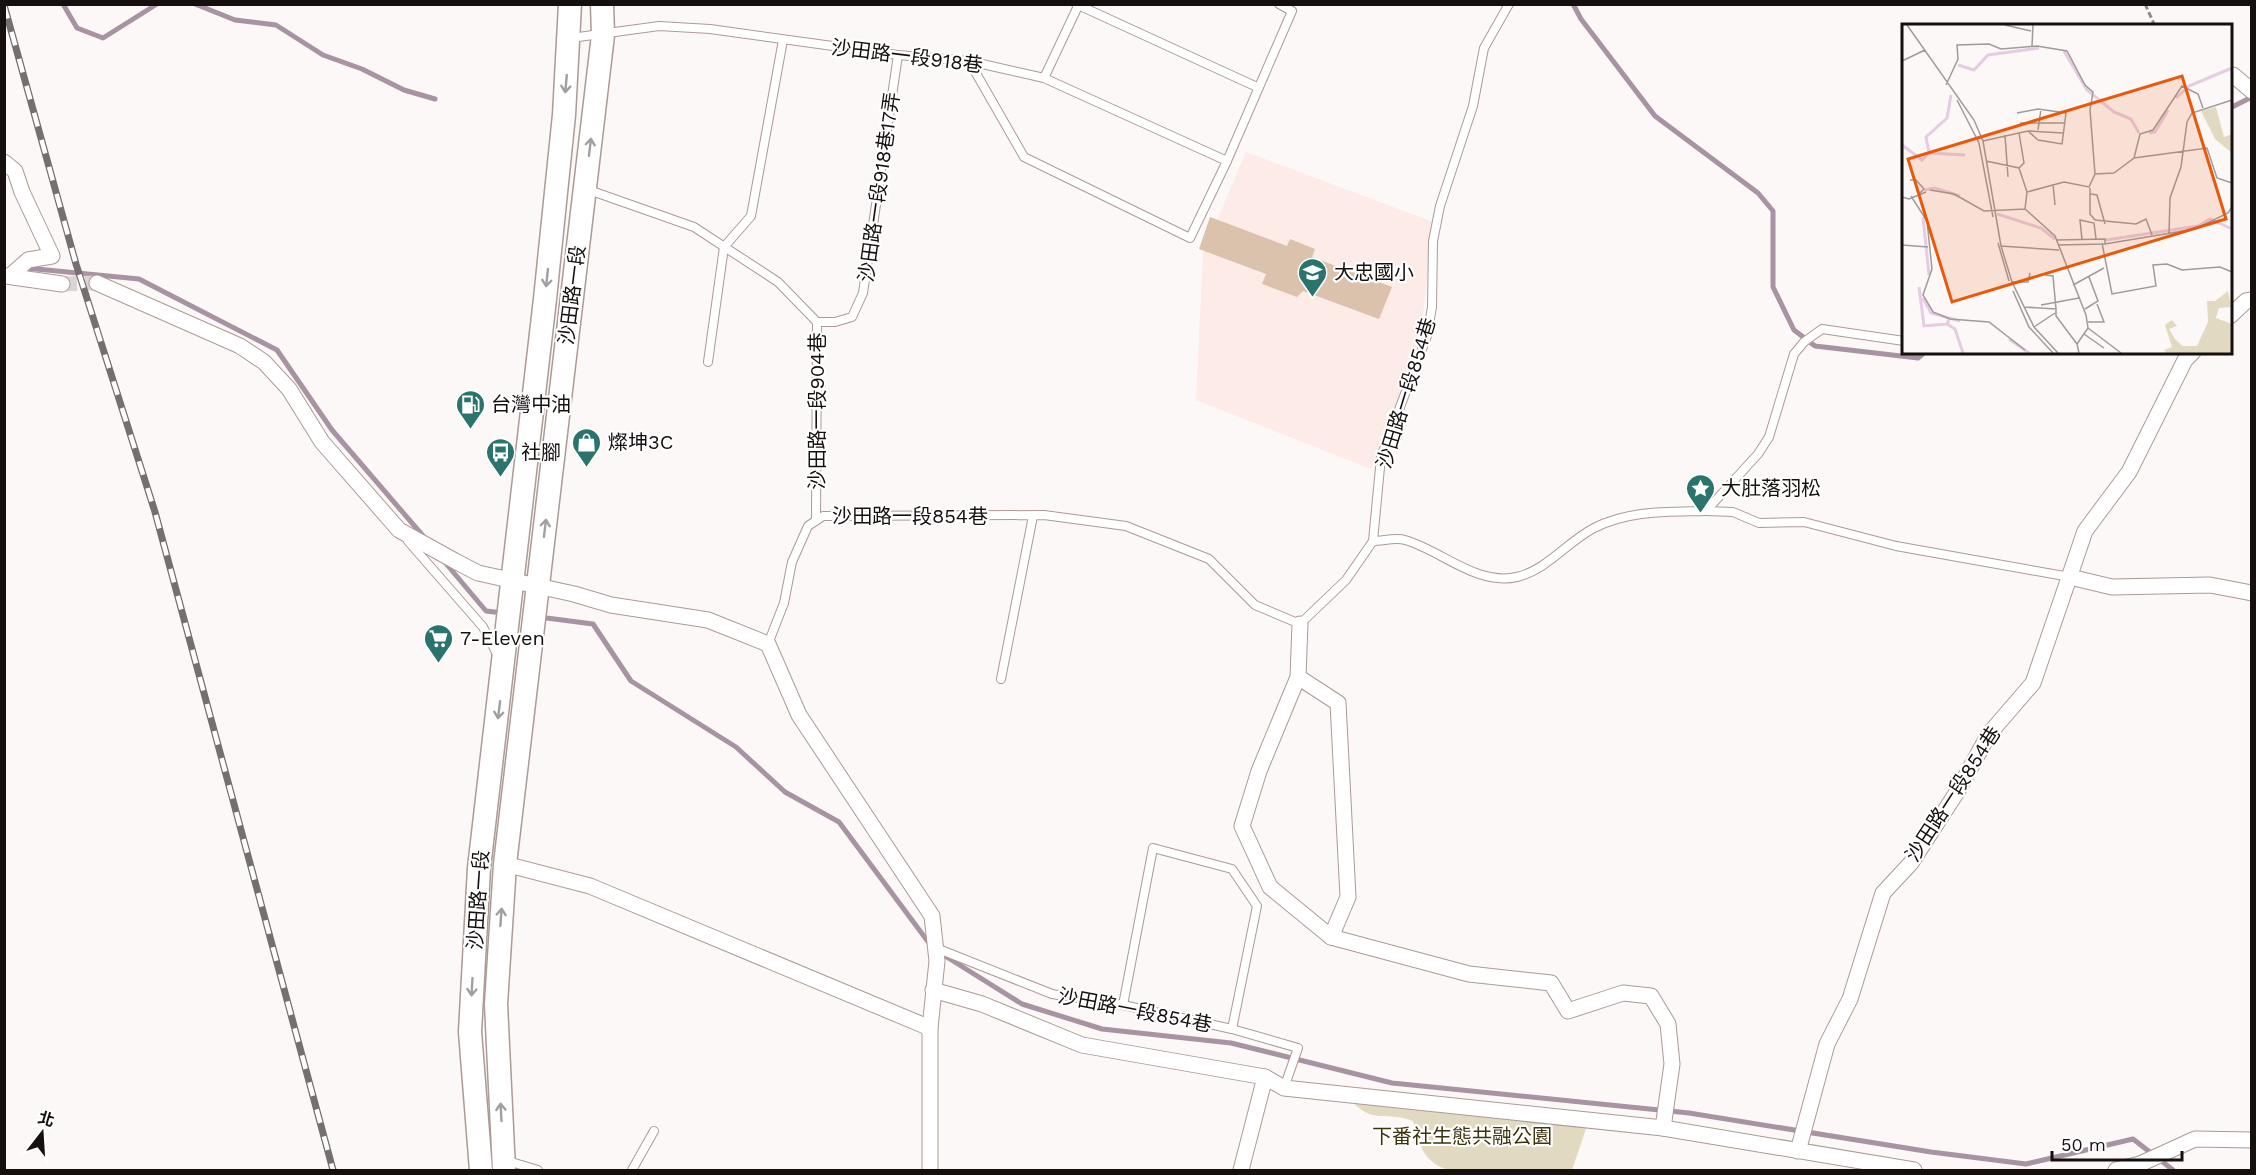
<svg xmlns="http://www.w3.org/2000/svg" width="2256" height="1175" viewBox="0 0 2256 1175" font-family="'Work Sans','Noto Sans TC',sans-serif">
<rect width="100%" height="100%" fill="#fcf8f7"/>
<path fill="#fcebe7" d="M1246,152l187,70 -13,120 -49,127 -175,-69 7,-147z"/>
<path fill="#e2dac0" d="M1350,1099l240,18 -18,53h-123c-26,-7 -29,-25 -36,-49 -27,-11 -41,5 -63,-22z"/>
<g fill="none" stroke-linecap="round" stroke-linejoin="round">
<g stroke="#a793a2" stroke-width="5">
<path d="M63,4l14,24 26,10 54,-34"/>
<path d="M195,4l40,16 41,5 47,30 39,14 42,21 31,9"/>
<path d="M1573,4l8,15 74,97 103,77 15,18v76l21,43 21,16 103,12 7,-6"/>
<path d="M2230,108l22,-11"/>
<path d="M26,268l113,11 138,71 55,80 92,107"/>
<path d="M443,560l43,51 17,2"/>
<path d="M539,617l54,7 38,57 105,66 49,45 54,30 93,125"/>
<path d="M942,954l80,50 80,25 129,14 161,40 297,30 242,39 95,12 107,-25 40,31"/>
</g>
</g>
<path fill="#dac2ac" d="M1210,217l77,29 3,-7 25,10 -3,8 80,30 -13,32 -76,-28 -6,6 -35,-13 4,-10 -67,-25z"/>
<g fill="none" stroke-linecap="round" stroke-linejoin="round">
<path stroke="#d9d5d4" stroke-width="15" stroke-dasharray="15 8" stroke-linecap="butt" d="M62,284l35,-1"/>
<defs>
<g id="service">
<path d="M1076,4l181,83"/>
<path d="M571,38l88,-12 51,3 188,26 71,6 75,17 183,83"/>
<path d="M969,61l55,96 166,81 37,-77 65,-150 -13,-7"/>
<path d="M1044,78l35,-74"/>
<path d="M586,189l108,38 84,55 39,40 -1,198"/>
<path d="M817,322h18l17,-5 11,-24 35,-238"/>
<path d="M708,362l16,-115 27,-31 32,-176"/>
<path d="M1706,511l27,1 26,11 45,-1 92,24 174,31"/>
<path d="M408,541l75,86 15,29"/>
<path d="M1373,541c10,0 23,-4 32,-1 36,10 71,46 112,37 30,-7 50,-35 77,-49 35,-18 73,-16 112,-17l52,-57 11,-17 25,-83 10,-12 18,-13 82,12"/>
<path d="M768,644l16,-41 8,-41 16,-36 15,-10 221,-1 82,11 83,33 46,46 45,19 46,-44 27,-39 8,-84 46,-121 5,-29 1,-66 7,-35 33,-100 11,-58 25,-44"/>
<path d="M1001,679l32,-163"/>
<path d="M936,948l116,46 71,11 109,24 66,19 -14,40"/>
<path d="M1123,1005l30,-157 79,21 25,37 -25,123"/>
<path d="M508,1161l30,9"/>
<path d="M632,1170l22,-39"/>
</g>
<g id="minor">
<path d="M2233,75l19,16"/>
<path d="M4,162l11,9 7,21 30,64 -24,4 -18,16"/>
<path d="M6,276l56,8"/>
<path d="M97,283l143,63 24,16 25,27 33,53 77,88 56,31 23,12 96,21 37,11 97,15 60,24 31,71 133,201 5,45 -7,67v142"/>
<path d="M2230,316l16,-15 6,-1"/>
<path d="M2070,577l42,10 98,-2 42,8"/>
<path d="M1300,624l-2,53 -39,94 -17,55 28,61 61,50 138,37 82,9 17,28 55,-18 28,3 17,28 4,40 -9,64"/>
<path d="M1298,677l40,26 10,194 -17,40"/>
<path d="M505,864l85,22 340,142"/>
<path d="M933,990l49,14 100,41 183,32 19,11 379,40 251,42"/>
<path d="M1798,1151l29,-107 23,-45 33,-106 28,-30 46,-71 32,-58 44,-51 52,-152 44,-59 56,-112 8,-8"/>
<path d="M1241,1170l24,-93"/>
<path d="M2116,1170l24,-6 55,-25 57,1"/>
</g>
<g id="primary">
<path d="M481,1170l-11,-138 9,-164 66,-569 19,-184 6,-111"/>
<path d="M504,1170l-8,-166 9,-140 98,-829 -1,-31"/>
</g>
</defs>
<use href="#service" stroke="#ac9a95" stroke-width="10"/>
<use href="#minor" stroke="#ac9a95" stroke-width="17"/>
<use href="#primary" stroke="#ac9a95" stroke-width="25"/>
<path stroke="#918c8b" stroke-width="3" stroke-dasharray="6 3" stroke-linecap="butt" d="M2145,4l10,22"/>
<use href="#service" stroke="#fff" stroke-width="8"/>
<use href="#minor" stroke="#fff" stroke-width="15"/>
<use href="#primary" stroke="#fff" stroke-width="22"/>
<defs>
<path id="rail" d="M4,5l72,259 79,248 178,658"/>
</defs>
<use href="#rail" stroke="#75706f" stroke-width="7"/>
<use href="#rail" stroke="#fff" stroke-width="4.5" stroke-dasharray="14" stroke-linecap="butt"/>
</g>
<defs><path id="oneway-shaft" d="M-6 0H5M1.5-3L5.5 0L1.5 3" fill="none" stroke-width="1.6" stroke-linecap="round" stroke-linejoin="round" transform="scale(1.5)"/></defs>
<g stroke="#a19f9f">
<use href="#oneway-shaft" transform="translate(566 84) rotate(95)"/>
<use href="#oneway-shaft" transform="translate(590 147) rotate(-83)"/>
<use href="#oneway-shaft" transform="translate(547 278) rotate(96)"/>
<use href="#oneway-shaft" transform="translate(545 528) rotate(-83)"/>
<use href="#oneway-shaft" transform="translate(499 710) rotate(97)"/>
<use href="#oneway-shaft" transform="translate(501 917) rotate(-86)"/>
<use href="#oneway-shaft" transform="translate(472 987) rotate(93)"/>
<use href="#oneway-shaft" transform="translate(501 1112) rotate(-93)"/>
</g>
<defs>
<symbol id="school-pin" viewBox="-11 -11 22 30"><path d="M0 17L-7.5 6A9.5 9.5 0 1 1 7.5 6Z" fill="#2b736d" stroke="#fff"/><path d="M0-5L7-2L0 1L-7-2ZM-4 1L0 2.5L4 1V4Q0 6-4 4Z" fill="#fff"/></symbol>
<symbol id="fuel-pin" viewBox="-11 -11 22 30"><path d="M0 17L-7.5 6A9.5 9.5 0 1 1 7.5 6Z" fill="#2b736d" stroke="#fff"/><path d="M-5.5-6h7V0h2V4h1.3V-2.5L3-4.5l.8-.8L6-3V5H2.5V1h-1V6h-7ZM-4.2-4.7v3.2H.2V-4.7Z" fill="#fff"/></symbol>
<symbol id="shop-pin" viewBox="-11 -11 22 30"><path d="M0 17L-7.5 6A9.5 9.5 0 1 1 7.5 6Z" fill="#2b736d" stroke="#fff"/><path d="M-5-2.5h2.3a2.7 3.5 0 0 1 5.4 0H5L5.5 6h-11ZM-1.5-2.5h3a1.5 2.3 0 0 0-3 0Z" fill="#fff"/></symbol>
<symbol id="bus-pin" viewBox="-11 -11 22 30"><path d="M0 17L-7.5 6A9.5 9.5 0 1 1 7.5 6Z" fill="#2b736d" stroke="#fff"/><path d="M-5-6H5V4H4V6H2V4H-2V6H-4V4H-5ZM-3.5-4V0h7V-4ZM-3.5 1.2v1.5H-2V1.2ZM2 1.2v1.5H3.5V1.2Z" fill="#fff"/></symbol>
<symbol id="sight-pin" viewBox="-11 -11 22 30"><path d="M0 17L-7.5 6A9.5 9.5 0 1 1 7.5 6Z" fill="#2b736d" stroke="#fff"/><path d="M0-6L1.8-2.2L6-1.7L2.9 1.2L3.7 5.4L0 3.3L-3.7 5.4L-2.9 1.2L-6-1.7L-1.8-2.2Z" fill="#fff"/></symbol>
<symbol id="supermarket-pin" viewBox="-11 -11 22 30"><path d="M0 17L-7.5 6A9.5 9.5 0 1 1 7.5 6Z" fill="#2b736d" stroke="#fff"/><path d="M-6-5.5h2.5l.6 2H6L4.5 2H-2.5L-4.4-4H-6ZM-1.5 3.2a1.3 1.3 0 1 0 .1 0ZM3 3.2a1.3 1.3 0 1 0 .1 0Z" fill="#fff"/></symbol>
</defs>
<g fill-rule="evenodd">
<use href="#school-pin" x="1296" y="256" width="33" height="45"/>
<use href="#fuel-pin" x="454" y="388" width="33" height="45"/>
<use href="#shop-pin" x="570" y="426" width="33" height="45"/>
<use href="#bus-pin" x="484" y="436" width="33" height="45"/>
<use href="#sight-pin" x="1684" y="472" width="33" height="45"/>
<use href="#supermarket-pin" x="422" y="622" width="33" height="45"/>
</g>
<g text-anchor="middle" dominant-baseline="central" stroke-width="4.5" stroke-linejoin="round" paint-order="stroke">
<g font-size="20" fill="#150f0e" stroke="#fff">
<text transform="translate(907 56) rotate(7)">沙田路一段918巷</text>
<text transform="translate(879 187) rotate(-82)">沙田路一段918巷17弄</text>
<text transform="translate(572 295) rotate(-83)">沙田路一段</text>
<text transform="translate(1406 393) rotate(-73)">沙田路一段854巷</text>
<text transform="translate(817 411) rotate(-90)">沙田路一段904巷</text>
<text x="910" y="516">沙田路一段854巷</text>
<text transform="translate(1953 794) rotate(-57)">沙田路一段854巷</text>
<text transform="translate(478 900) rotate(-86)">沙田路一段</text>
<text transform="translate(1135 1010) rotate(11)">沙田路一段854巷</text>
</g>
<g font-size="20" fill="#150f0e" stroke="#fff" text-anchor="start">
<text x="1334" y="272">大忠國小</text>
<text x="491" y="404">台灣中油</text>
<text x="608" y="442">燦坤3C</text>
<text x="521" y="452">社腳</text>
<text x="1721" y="488">大肚落羽松</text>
<text x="460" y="638">7-Eleven</text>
</g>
<g font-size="20" fill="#3d330d" stroke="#fff">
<text x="1462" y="1136">下番社生態共融公園</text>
</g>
</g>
<g transform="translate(1902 24)">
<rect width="330" height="330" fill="#fcf8f7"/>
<path d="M314,83l8,30 8,-3v19l-17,-14 -14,-28zM326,267l3,16 -12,1 -3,10 16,6v29h-65l-3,-3 8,-3 -7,-22 7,-5 5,6 -8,3 6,10 8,7h14l11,-24 -1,-21h8z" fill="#e2dac0"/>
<path fill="none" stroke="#e5cce2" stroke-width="3" d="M162,27l23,39 27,22 17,7 8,14M56,41l16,5 14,-15 51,-7M274,74l13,-12 43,-18M247,109l6,-1 13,-22M0,121l20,15 7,-7 -3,-16 21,-19 4,-23M28,129l35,2M22,166l11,-2 25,8M95,190l44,14 14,11M21,193l6,58M204,216l92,-14 12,-7 22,10M17,263l5,39 23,-2M21,274l8,15 29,8M47,296l-2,4 8,5 8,24M107,315l20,14"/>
<path fill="none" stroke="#a09b9a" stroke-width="1.5" d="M5,1l67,95 9,21 18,105 11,36 22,45 24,26M103,1l26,6M130,22l1,-21M0,37l23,-11M44,61l12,-26 -1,-14 32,-1 12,5 36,-3 30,5 18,34 8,7 -3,18 5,64 -6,13 -25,-5 -37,10 -2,17M55,76l22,43 14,74M115,89l21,-4 28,4 -4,31 -24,-4 -10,-9M118,99h44M136,106l3,-21M117,109l5,30 -5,5M103,111l3,42M81,117l45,-10 35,2M232,134l73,-10 10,30 15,5M84,137l33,7 8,24M193,150l19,-1 20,-15 6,-24 13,-4 29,-44 16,8 5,14M8,156h6l8,9 -4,4M151,160l2,21M188,164v26l5,6 41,4 10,-5 6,16M28,166l24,4 30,17 41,-2 30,27 31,79 2,13 -11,16 2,9M189,170l6,1 8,29M9,172l16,25 5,48 -9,26 10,17 17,7 39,3 36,28M0,173l7,2 17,-7M267,209l1,-35 11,-31 6,-45 5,-9 40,-13M155,216l48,-1v5M180,216l-2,-20 14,3 2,16M96,219l11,38M200,219l10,51 44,-8 -3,-21 14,-1 15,6 38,-3 12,5M0,221l26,2M156,221l47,-1 90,-15 33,-16 4,-6M99,222l58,4M110,258h16l2,-9M171,261l31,-17M111,267l16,36 24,26M139,281l38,-7M122,283l32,2 -3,-33 -8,-1M154,285v7l21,28M183,285l13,-8 -9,-24M186,298h16l-7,-18M132,303l21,-14M186,304l33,25M182,310l20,14"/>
<path fill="#e8590c" fill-opacity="0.15" stroke="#e8590c" stroke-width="3" d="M280,52l44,143 -274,83 -44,-143z"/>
<rect width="330" height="330" fill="none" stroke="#150f0e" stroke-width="3"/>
</g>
<rect width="2256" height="1175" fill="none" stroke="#150f0e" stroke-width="12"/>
<g transform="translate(42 1133) rotate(17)" stroke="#ffffff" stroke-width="4.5" paint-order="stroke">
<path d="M0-4.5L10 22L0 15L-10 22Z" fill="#150f0e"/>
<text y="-9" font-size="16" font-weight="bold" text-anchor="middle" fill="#150f0e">北</text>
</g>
<path d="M2052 1151v9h130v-9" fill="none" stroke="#150f0e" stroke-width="3"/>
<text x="2061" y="1151" font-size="18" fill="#150f0e" stroke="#ffffff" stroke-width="4.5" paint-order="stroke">50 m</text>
</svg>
